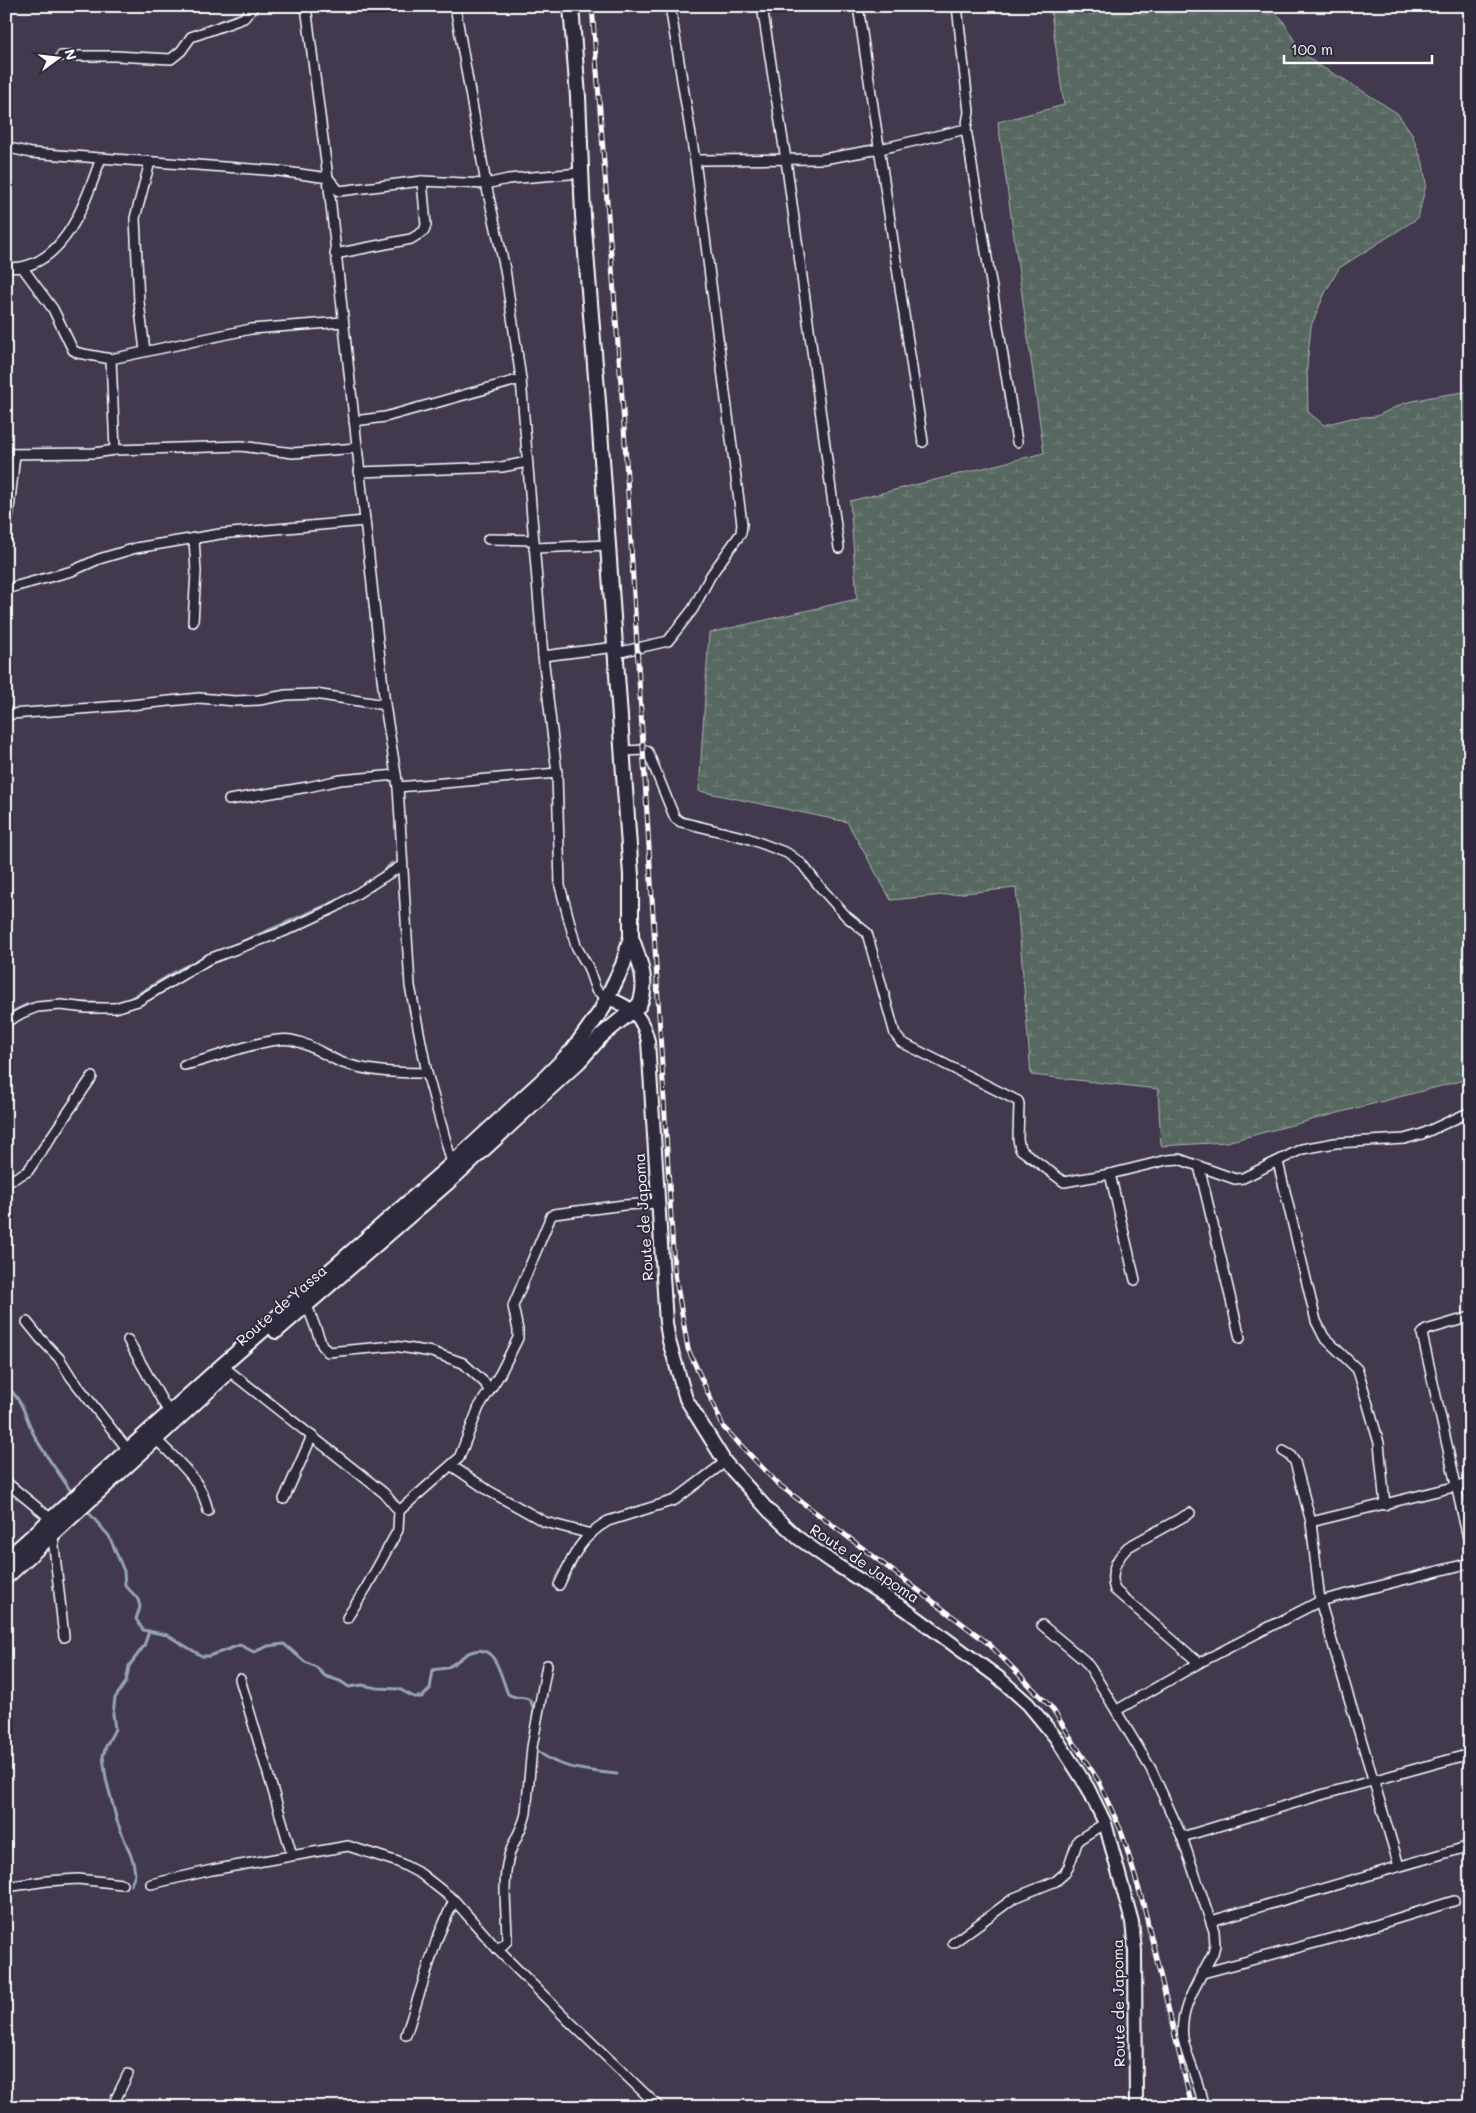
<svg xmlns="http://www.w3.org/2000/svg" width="1476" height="2113" viewBox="0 0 1476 2113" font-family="Mali,sans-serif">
<defs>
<pattern id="wetland-marsh" width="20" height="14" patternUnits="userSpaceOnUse" patternTransform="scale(1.25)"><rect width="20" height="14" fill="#576860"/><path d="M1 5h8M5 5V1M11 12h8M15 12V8" fill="none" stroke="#707f78"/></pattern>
</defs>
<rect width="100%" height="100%" fill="#43394e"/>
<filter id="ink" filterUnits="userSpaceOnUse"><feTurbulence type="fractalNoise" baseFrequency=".02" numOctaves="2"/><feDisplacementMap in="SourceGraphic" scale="10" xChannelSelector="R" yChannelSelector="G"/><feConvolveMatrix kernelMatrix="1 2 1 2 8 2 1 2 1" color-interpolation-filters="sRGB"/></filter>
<g filter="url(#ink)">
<path fill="url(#wetland-marsh)" stroke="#abb4b0" d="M1050,6h218l14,13 13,23 21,22 29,16 52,33 14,19 12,31 3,21 -8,34 -79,50 -14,25 -14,33 -4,40 1,46 16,13 27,-7 26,-2 27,-13 27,-6 39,-6 -2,688 -241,63 -66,4 -3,-57 -127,-14 -15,-187 -125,12 -44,-78 -148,-31 10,-158 148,-34 -7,-98 194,-48 -46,-331 66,-17z"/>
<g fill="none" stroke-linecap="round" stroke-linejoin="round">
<g stroke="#97a5b0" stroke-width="3">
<path d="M378,876l14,-13"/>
<path d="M225,949l116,-50"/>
<path d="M128,1000l52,-31 25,-12"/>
<path d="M66,1002l49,2"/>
<path d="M6,1015l20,-10 11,-2"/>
<path d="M6,1386c16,13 19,29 27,47 10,20 25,38 37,57"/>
<path d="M89,1513l20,23 15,35 1,14 13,14 2,8 -4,12 7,11 24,5 35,21h7l31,-11 14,7 14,-6 16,-2 21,18 11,5 9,9 15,5 9,6 13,-2 15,3 22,1 15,8h8l8,-8 3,-19c5,-2 10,0 15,-3 9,-4 15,-12 23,-15 26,-10 30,27 37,42 14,9 24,-6 26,22"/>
<path d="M534,1747c19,22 56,24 83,27"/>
<path d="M131,1885l4,-11 -2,-13 -16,-40 -11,-42 -3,-23 3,-10 9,-17 -2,-15 2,-16 11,-16 3,-16 15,-20 5,-15"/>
</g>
<defs>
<g id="street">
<path d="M306,6l22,172 57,527 13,82 12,199 17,87 26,94"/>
<path d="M455,6l31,178 19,85 16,110 22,277 14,117 3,113 16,60 12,21 8,23 12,8"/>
<path d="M762,6l24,154 53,388"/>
<path d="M858,6l65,436"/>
<path d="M61,56h54l56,3 10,-8 10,-14 53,-19 10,-12"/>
<path d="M966,129l51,313"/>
<path d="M6,147l25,6 248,18 49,7 11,13 83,-10 64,3 22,-5 73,-6"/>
<path d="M695,160l128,-1 57,-10 86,-20 3,-17 -12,-106"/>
<path d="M335,254l76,-15 13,-8 2,-6 -4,-44"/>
<path d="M6,267c5,0 11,1 16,0 47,-10 65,-70 79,-109"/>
<path d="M22,267l31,42 20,41 5,3 33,6 140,-30 92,-7"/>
<path d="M145,351l-6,-49 -4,-84 15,-56"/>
<path d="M111,359l4,91"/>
<path d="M354,421l31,-4 136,-38"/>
<path d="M6,454l88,-1 21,-3 126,-4 52,7 64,-5"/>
<path d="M359,472l143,-5 25,-5"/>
<path d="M6,538l9,-84"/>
<path d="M488,539l46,1"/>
<path d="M534,548l75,-3"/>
<path d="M6,589l66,-18 27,-12 37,-11 84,-14 145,-13"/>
<path d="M193,622l3,-50 -2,-34"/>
<path d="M616,653l52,-12 25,-32 18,-34 30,-42 1,-9 -47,-364 -25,-154"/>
<path d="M543,656l73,-9"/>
<path d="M6,711l5,3 109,-8 79,-8 36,3 24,-1 27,-5 29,-1 70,11"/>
<path d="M623,751l22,-1 3,2 24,59 3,7 6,4 66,16 40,15 15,11 18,23 27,30 20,16 28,101 6,8 117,59 1,3 -1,35 2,10 44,33 46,-8 57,-14 12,-1 56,20 8,-1 59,-29 33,-6 69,-4 18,-5 48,-22"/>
<path d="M398,787l159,-14"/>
<path d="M229,800l79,-13 32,-7 56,-5"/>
<path d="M6,1022l16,-9 15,-6 24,-2 25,3h29l23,-7 71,-42 76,-28 51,-24 65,-41"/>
<path d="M184,1065c26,-5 84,-29 107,-25 18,3 33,15 49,22 29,10 56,11 87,11"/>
<path d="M1278,1162l38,159 8,16 33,32 3,8 19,66 6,62"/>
<path d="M1199,1166l41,172"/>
<path d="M1110,1174l25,106"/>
<path d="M6,1183l22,-12 64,-94"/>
<path d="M307,1305l15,40 6,7 66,-6 38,6 31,11 22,20 4,8"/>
<path d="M1470,1317l-44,13 -4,4 48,213"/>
<path d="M27,1322l13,16 19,20 12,19 57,73"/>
<path d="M128,1340l41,73"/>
<path d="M224,1364l5,7 155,122 15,18 -1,19 -32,58 -19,30"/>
<path d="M152,1435c22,24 50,43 56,76"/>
<path d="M1283,1451l7,4 5,7 16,60 9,79 79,265"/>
<path d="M452,1466l37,25 56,31 46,12"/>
<path d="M6,1482l45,37 13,118"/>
<path d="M284,1499l28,-63"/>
<path d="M399,1511l60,-53 20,-51 21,-33 18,-36v-8l-5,-24 38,-90 3,-2 70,-9 34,-2"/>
<path d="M1190,1513l-62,34c-12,12 -19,26 -13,43l84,73"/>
<path d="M1311,1522l159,-39"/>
<path d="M559,1585c13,-27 22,-49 49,-64l67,-21 50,-38"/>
<path d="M1042,1625l43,36 6,8 60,100 31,68 32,94 1,14 -2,8c-13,26 -37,59 -29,90 5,21 17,43 19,64"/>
<path d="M240,1679l52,176"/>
<path d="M1117,1710l82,-47 121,-62 150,-38"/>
<path d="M1182,1837l139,-42 149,-41"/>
<path d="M151,1884l61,-14 136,-24 50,16 23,12 33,26 44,50 72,72 89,85"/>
<path d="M6,1887l41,-6 31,-2 44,5"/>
<path d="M1211,1921l259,-75"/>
<path d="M953,1943l61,-45 42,-17 9,-8 4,-7 9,-26 27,-17"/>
<path d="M498,1950l9,-9c0,-26 -5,-56 1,-81 3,-17 15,-30 18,-47l6,-66 15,-82"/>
<path d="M1203,1973l134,-36 117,-36"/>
<path d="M406,2035l31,-96 17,-39"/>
<path d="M112,2107l16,-33"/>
<path d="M1159,2107l44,-3"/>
</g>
<path id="secondary" d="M608,998c23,9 34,17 40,43l18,282 3,18 17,58 39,63 44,49 29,27 34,24 73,47 94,69 29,26 28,34 32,50 17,35 27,99 3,28 1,157"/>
<g id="primary">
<path d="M276,1331l172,-149 131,-121 22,-25 38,-31c11,-21 -1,-48 -8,-68"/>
<path d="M6,1560l218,-196 227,-199 93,-86 29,-29 28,-39 22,-46 8,-28v-62l-33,-473 -15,-186 -5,-119 -7,-91"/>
<path d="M6,1577l218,-201"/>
</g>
</defs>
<use href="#street" stroke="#fff" stroke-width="12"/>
<use href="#secondary" stroke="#fff" stroke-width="16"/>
<use href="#primary" stroke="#fff" stroke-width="18"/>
<use href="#street" stroke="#2f2a3d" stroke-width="9"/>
<use href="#secondary" stroke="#2f2a3d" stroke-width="12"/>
<use href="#primary" stroke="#2f2a3d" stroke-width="14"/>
<defs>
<path id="rail" d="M592,6l31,404 51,858 14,81 36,79 54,56 211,160 63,64 47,74 23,51 21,70 49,204"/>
</defs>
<use href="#rail" stroke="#fff" stroke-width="5"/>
<use href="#rail" stroke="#2f2a3d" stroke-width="3" stroke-dasharray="9" stroke-linecap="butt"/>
</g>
</g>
<g text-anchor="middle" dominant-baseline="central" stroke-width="4" stroke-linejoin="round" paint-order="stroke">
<g font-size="15" fill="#fff" stroke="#2f2a3d">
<text transform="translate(643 1217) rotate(-94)">Route de Japoma</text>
<text transform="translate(281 1305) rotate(-41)">Route de Yassa</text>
<text transform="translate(865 1563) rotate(34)">Route de Japoma</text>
<text transform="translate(1118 2003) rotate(-91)">Route de Japoma</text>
</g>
</g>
<rect width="1476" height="2113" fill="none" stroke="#2f2a3d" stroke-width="25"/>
<rect x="12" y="12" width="1451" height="2088" fill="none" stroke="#fff" stroke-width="2" filter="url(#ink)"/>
<g transform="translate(58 58) rotate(75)" stroke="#2f2a3d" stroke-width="4" paint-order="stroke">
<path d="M0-4L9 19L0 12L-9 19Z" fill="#ffffff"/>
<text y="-8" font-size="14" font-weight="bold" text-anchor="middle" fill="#ffffff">N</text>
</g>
<path d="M1284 55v8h148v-8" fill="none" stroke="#ffffff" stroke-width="2.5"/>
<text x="1291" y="55" font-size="15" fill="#ffffff" stroke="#2f2a3d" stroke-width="4" paint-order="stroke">100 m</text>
</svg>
